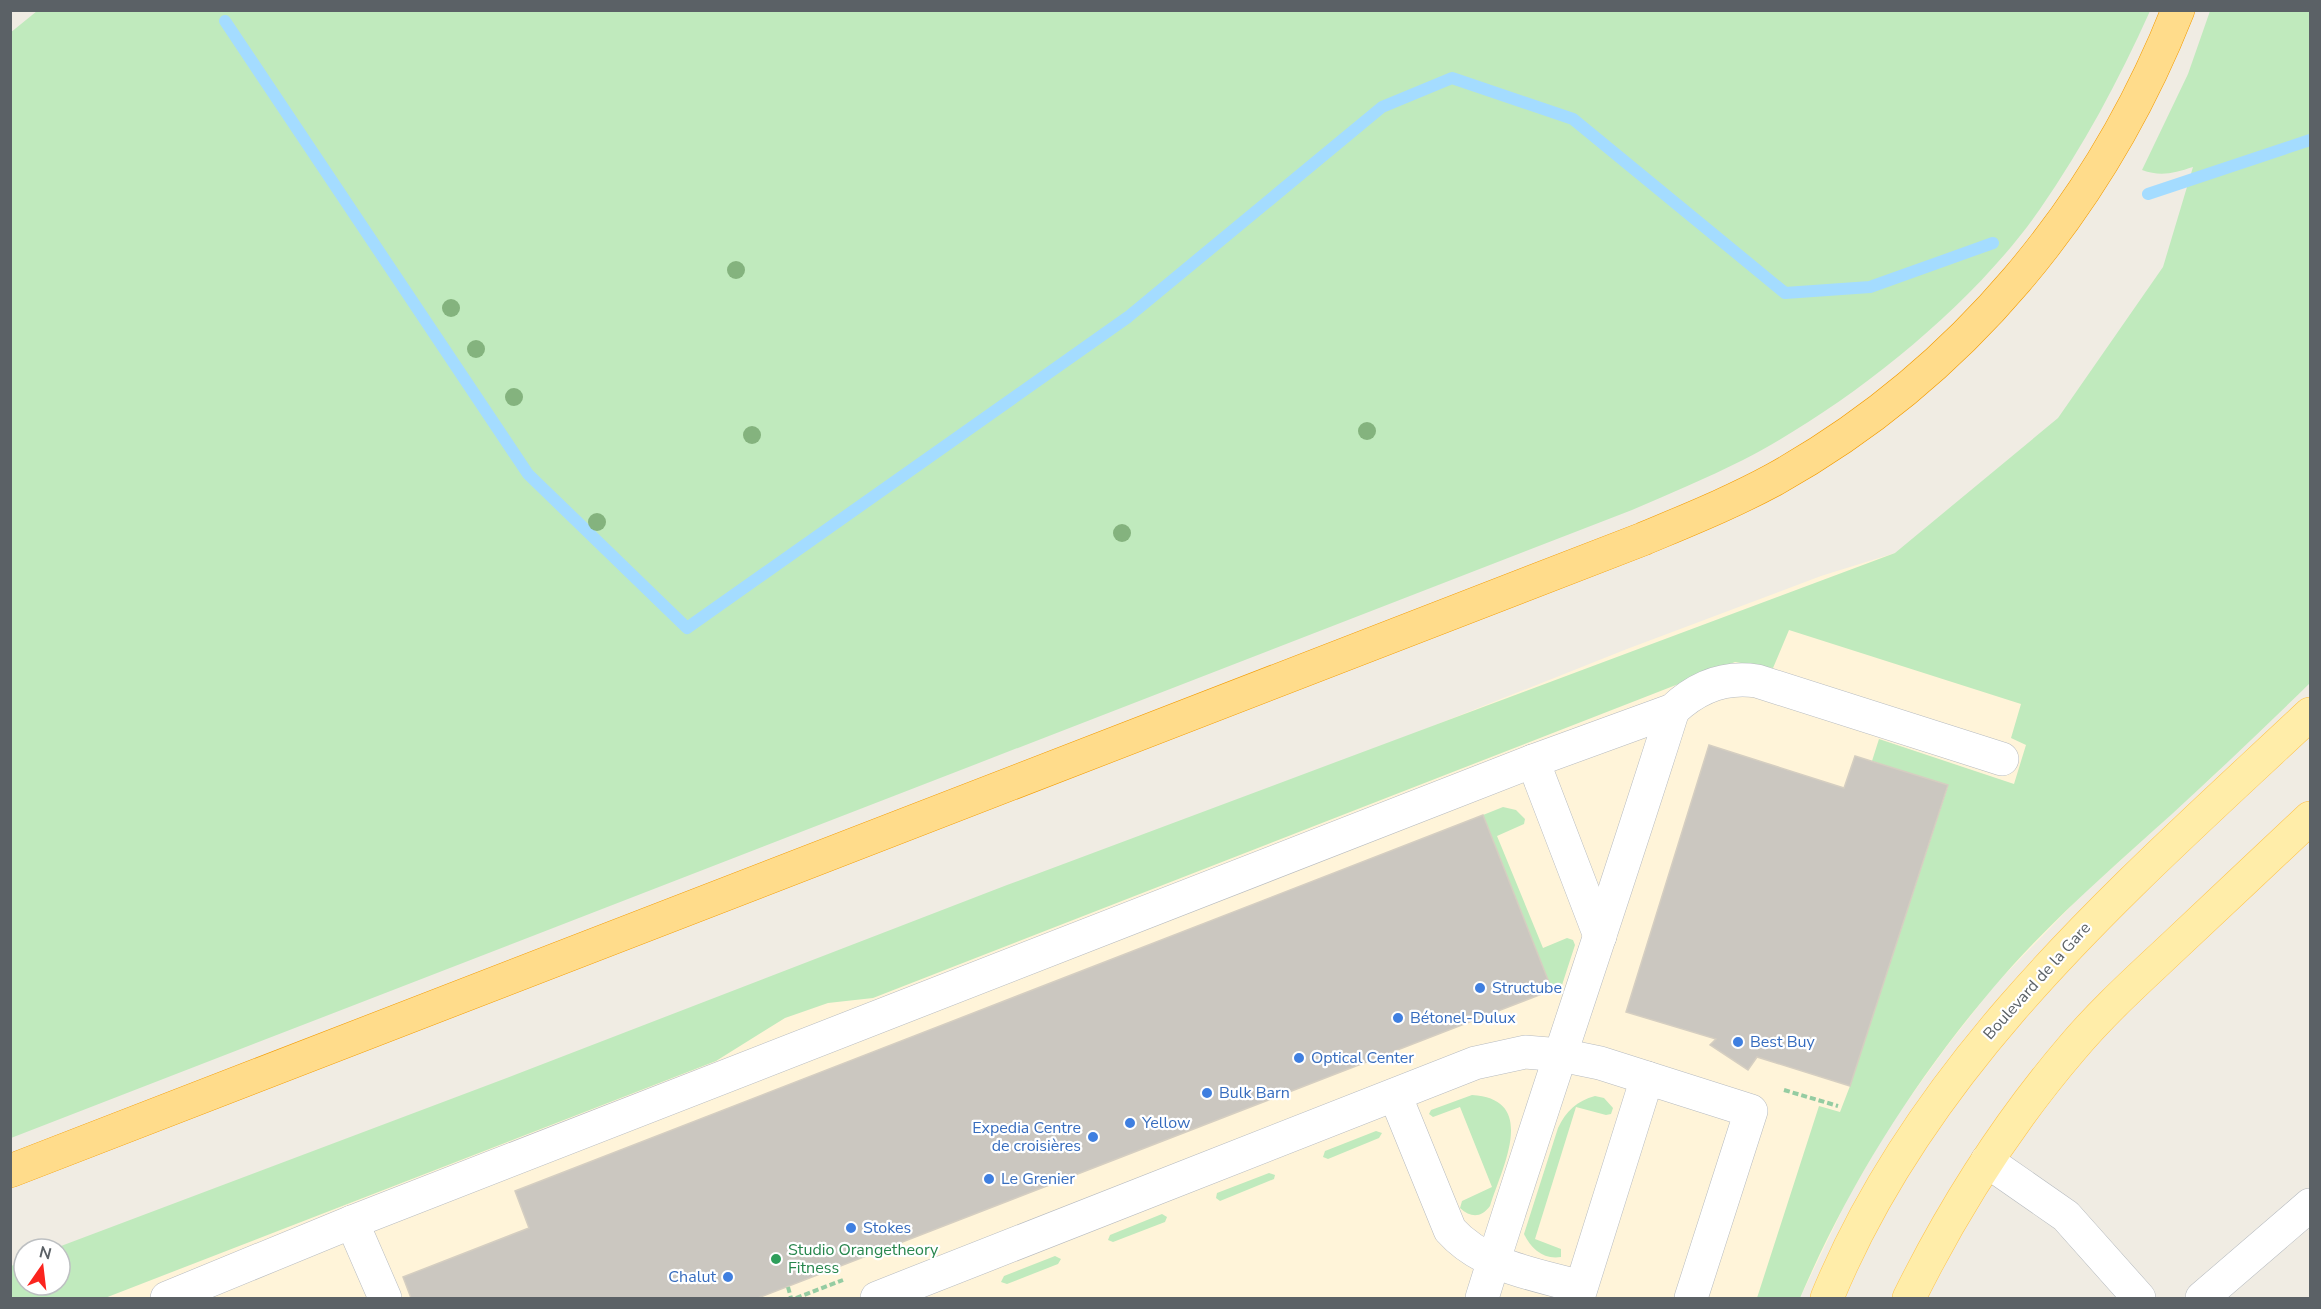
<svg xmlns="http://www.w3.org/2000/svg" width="2321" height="1309" viewBox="0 0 2321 1309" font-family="'Nunito Sans',sans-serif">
<rect width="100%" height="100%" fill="#f0ece3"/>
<path fill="#fff4d9" d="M1895,553l325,217 -139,126 -87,90 -47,60 -57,79 -43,75 -47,98h-1789l49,-13v-14l1567,-622 194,-73z"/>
<g fill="#c0eabd">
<path d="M37,11v-1l2113,1c-31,69 -67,136 -110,198 -68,98 -191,196 -297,251 -36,18 -74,34 -111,50l-1621,628 -1,-1105z"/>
<path d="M2210,11h100v672c-45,44 -91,88 -138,131 -61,55 -125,110 -179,174 -79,93 -145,198 -193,310h-43l62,-192 21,6 10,-26 98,-300 -76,-25 7,-22 135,45 12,-39 -15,-7 10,-34 -232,-74 -16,38 -38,-6 -862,336 -45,5 -43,15 -69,43 -611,237h-94v-32l13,-5v24h36v-36h-7l8,-3 456,-172 490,-189 888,-332 163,-135 105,-151 30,-100c-19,6 -32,10 -51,3l46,-96z"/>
<path d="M1503,807l13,3 9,9 -1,5 -27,12 46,112 24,-10 6,2 2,5 -13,40 -10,5 -69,-175z"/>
<path d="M1472,1095c67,4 30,72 18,111 -9,12 -19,12 -30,2l2,-7 30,-14 -32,-80 -27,10 -4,-3 2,-4z"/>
<path d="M1595,1096l9,2 9,10 -2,6 -5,1 -30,-8 -41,132 26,10v8c-17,3 -30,-8 -37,-23l34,-106c8,-17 19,-27 37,-32z"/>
<path d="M1376,1131l6,2 -3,5 -51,21 -5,-2 2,-6z"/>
<path d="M1269,1173l6,2 -1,4 -54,22 -4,-3 1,-5z"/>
<path d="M1162,1214l5,3 -2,5 -52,20 -5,-2 2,-5z"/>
<path d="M1055,1256l6,3 -3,5 -51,20 -6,-2 3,-6z"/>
</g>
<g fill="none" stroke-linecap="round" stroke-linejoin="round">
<g stroke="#a4dcff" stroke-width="12">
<path d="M225,21l303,453 159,154 441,-311 254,-210 70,-29 121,41 212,174 85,-6 123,-44"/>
<path d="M2148,194l162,-54"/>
</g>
</g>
<g fill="#cbc7c0" stroke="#d5cec1" stroke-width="1.5">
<path d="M1709,745l135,43 11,-32 93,29 -98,301 -93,-29 -9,13 -38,-25 6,-6 -90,-27z"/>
<path d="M1483,815l69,175 -794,308h-347l-8,-21 126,-49 -14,-37z"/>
</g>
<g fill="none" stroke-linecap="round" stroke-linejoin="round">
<defs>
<g id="minor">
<path d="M1533,761l67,175"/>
<path d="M1395,1095l55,135c33,37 85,44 131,57"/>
<path d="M1987,1161l79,55 73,82"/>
<path d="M352,1222l33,76"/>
<path d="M167,1298l185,-76 1181,-461 140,-51c23,-22 51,-34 84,-29l245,78"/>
<path d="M877,1298l598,-235 50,-11 36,3 39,8 151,48 -60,187"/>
<path d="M1482,1298c61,-196 129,-391 191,-588"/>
<path d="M1578,1298l69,-220"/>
<path d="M2202,1298l108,-93"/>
</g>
<g id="major">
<path d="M1827,1298c98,-240 299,-411 483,-584"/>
<path d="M1909,1298c44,-89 98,-174 163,-250 31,-37 68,-70 103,-103 45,-42 90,-85 135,-127"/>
</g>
<path id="highway" d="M10,1171l1633,-632c45,-19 90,-37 132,-60 186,-104 325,-272 403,-469"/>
</defs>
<use href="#minor" stroke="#b6babf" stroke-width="34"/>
<use href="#major" stroke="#ffc44d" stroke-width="34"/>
<use href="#highway" stroke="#f39b00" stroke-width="34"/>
<g stroke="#95cca2" stroke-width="4" stroke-dasharray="6 3" stroke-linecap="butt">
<path d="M1784,1090l54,16"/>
<path d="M788,1287l3,11"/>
<path d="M796,1298l47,-18"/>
</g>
<use href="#minor" stroke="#fff" stroke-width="33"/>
<use href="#major" stroke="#ffeda9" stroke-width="33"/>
<use href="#highway" stroke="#ffdc8b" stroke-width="33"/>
</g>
<g fill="#84b37e">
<circle cx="736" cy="270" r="9"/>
<circle cx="451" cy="308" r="9"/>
<circle cx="476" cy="349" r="9"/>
<circle cx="514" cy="397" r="9"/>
<circle cx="1367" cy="431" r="9"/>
<circle cx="752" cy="435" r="9"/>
<circle cx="597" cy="522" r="9"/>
<circle cx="1122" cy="533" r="9"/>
</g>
<g fill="#3f7fe0" stroke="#fff" stroke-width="2">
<circle cx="1480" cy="988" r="6"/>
<circle cx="1398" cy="1018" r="6"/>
<circle cx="1738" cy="1042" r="6"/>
<circle cx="1299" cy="1058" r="6"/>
<circle cx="1207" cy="1093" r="6"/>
<circle cx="1130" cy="1123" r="6"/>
<circle cx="1093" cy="1137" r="6"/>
<circle cx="989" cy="1179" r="6"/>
<circle cx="851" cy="1228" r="6"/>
<circle cx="728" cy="1277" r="6"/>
</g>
<circle fill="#2e9e5b" stroke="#fff" stroke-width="2" cx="776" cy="1259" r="6"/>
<g text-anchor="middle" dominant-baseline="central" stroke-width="4.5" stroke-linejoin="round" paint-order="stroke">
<g font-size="16" fill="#5b6166" stroke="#fff">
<text transform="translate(2037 981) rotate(-48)">Boulevard de la Gare</text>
</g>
<g font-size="16" fill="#366cbe" stroke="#fff" text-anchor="start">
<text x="1492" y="988">Structube</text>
<text x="1410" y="1018">Bétonel-Dulux</text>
<text x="1750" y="1042">Best Buy</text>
<text x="1311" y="1058">Optical Center</text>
<text x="1219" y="1093">Bulk Barn</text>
<text x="1142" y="1123">Yellow</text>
<text x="1081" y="1128" text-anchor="end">Expedia Centre<tspan x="1081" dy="18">de croisières</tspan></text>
<text x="1001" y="1179">Le Grenier</text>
<text x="863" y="1228">Stokes</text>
<text x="716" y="1277" text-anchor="end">Chalut</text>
</g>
<g font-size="16" fill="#27864d" stroke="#fff" text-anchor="start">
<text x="788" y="1250">Studio Orangetheory<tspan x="788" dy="18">Fitness</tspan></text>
</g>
</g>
<rect width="2321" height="1309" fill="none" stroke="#5b6166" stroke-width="24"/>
<g transform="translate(42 1267) rotate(14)"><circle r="28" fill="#ffffff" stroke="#bdc0c2" stroke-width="1.5"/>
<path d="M0-4.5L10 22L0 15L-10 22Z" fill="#fb241e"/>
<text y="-9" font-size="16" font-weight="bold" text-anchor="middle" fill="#5b6166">N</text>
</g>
</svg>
